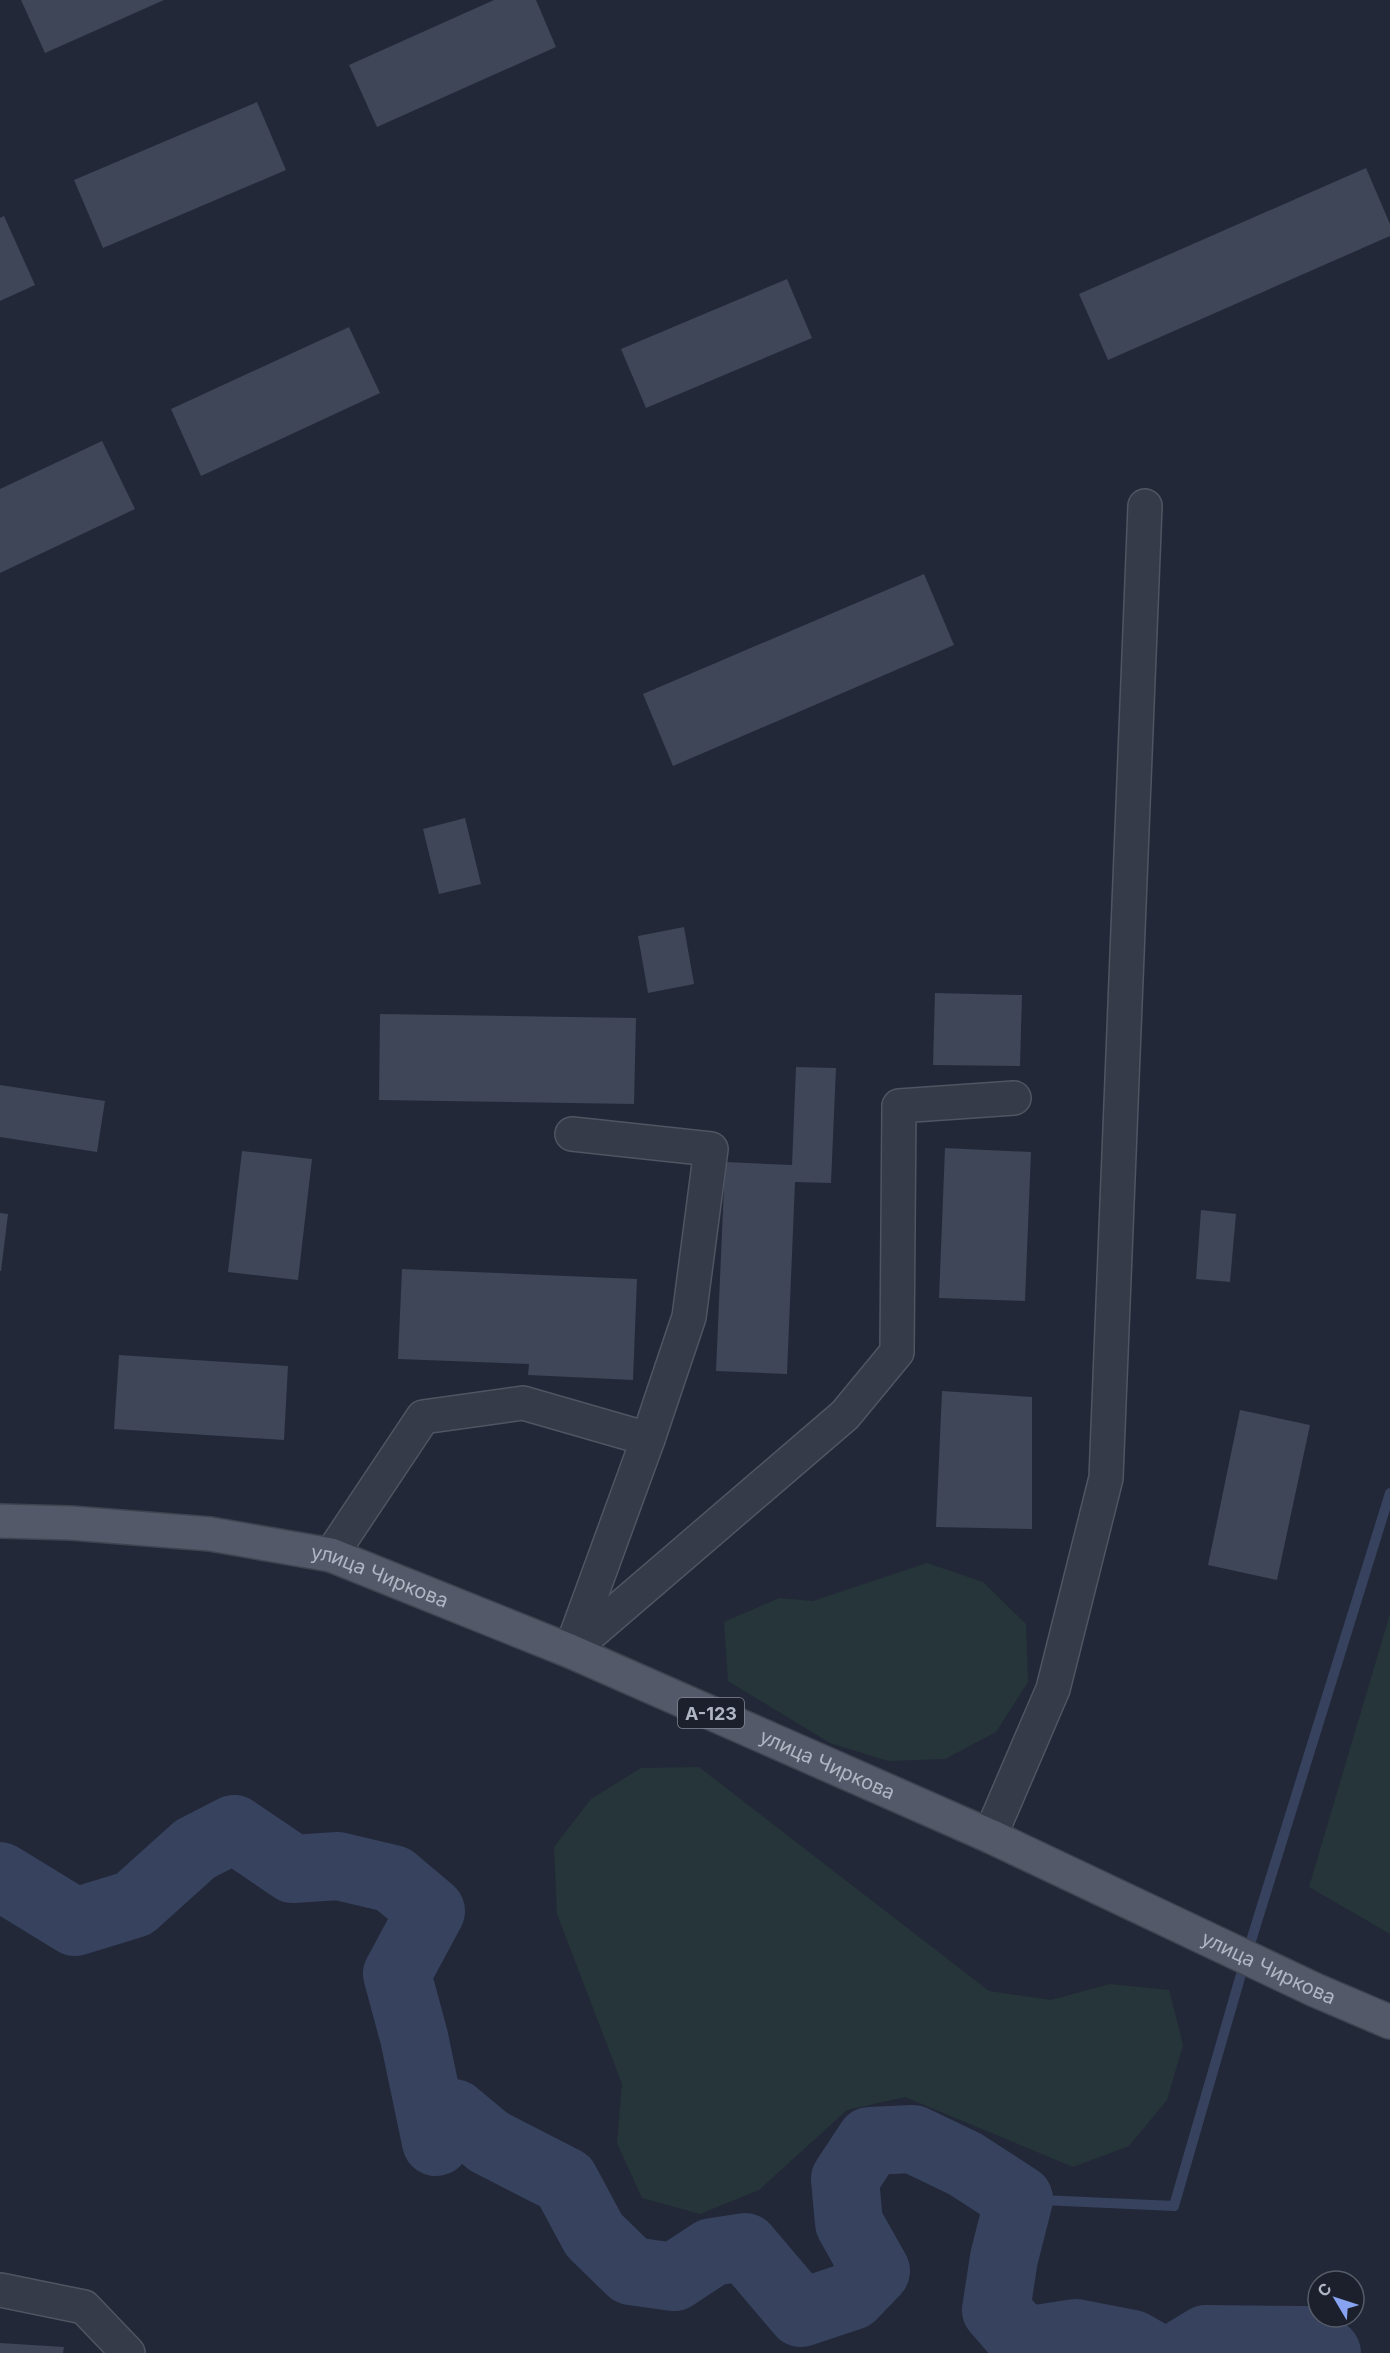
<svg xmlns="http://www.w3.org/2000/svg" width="1390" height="2353" viewBox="0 0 1390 2353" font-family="Inter,sans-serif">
<rect width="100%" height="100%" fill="#222837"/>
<g fill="#253539">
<path d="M927,1563l56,19 43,42 2,58 -32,50 -51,27 -57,2 -58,-18 -102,-62 -4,-59 55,-24 34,3z"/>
<path d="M1390,1614v320l-81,-47z"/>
<path d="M699,1767l290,224 62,9 59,-16 59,6 14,55 -16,55 -38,46 -56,21 -168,-70 -58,13 -88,80 -59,24 -58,-16 -25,-55 5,-59 -65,-170 -3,-67 37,-48 50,-31z"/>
</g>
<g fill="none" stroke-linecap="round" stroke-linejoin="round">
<path stroke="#36425e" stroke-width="10" d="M1019,2199l155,7 72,-249 144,-464"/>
<g stroke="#36425e" stroke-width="68">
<path d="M0,1876l75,46 59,-18 61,-55 39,-20 59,40 45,-3 55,13 38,32 -34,63 17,63 22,105 18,-29 35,29 76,39 29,54 37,36 43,6 38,-25 33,-5 56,66 51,-17 24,-25 -27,-48 -4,-44 25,-38 43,-2 52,25 54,35 -15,59 -8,52 27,31 52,-8 57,11 16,9"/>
<path d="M1183,2353l23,-14 100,1 21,13"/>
</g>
</g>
<g fill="#3e4657">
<path d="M21,0h143l-119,53z"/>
<path d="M494,0h42l20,47 -179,80 -28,-62z"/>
<path d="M257,102l29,68 -183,78 -29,-68z"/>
<path d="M1366,168l24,56v12l-282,124 -29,-66z"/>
<path d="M4,216l31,69 -35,16v-83z"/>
<path d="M787,279l25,59 -166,70 -25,-59z"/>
<path d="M349,327l31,66 -179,83 -30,-67z"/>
<path d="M102,441l33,68 -135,64v-84z"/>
<path d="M924,574l30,71 -281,121 -30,-72z"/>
<path d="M465,818l16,66 -42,10 -16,-65z"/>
<path d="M684,927l10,57 -46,9 -10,-57z"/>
<path d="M935,993l87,2 -2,71 -87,-1z"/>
<path d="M380,1014l256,4 -2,86 -255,-4z"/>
<path d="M796,1067l40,1 -5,115 -36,-1 -8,192 -71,-3 9,-209 67,3z"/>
<path d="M0,1085l105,16 -8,51 -97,-15z"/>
<path d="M945,1148l86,4 -6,149 -86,-3z"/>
<path d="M242,1151l70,8 -14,121 -70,-8z"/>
<path d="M1201,1210l35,4 -6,68 -34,-3z"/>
<path d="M0,1213l8,1 -7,57h-1z"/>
<path d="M402,1269l235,10 -4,101 -105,-5 1,-11 -131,-5z"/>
<path d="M119,1355l169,11 -4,74 -170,-11z"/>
<path d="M942,1391l90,6v132l-96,-2z"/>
<path d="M1240,1410l70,15 -33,155 -69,-15z"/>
<path d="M0,2343l64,4 -1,6h-63z"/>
</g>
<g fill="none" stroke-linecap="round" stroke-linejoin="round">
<defs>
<g id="minor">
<path d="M572,1134l139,15 -22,168 -41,122"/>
<path d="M331,1555l92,-138 100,-14 125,36 -77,211"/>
<path d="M570,1651l275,-236 52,-63 2,-246 115,-8"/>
<path d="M990,1836l63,-147 53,-211 39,-972"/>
<path d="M0,2290l84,17 44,46"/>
</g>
<g id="major">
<path id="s1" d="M0,1521l71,2 139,11 121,21 239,96 420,185 325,154 75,32"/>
</g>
</defs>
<use href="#minor" stroke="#505563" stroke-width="36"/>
<use href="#major" stroke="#3f4451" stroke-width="36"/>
<use href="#minor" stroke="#353b48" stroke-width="33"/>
<use href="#major" stroke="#535968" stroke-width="33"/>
</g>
<g text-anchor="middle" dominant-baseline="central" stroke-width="5" stroke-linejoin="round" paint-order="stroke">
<rect fill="#1b202c" stroke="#838896" stroke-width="1.5" x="678" y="1698" width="66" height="30" rx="4.5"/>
<g font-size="18" font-weight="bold" fill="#b0b5c4">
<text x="711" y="1713">А-123</text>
</g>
<g font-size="20" fill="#b0b5c4" stroke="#1b202c">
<text stroke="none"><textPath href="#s1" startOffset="386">улица Чиркова</textPath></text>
<text stroke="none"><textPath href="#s1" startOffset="872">улица Чиркова</textPath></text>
<text stroke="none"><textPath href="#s1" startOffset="1358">улица Чиркова</textPath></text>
</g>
</g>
<g transform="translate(1336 2299) rotate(309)"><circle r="28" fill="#1b202c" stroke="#575c69" stroke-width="1.5"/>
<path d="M0-4.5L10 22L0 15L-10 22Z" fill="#87a3f2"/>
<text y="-9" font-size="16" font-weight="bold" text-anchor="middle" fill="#b0b5c4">С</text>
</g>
</svg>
